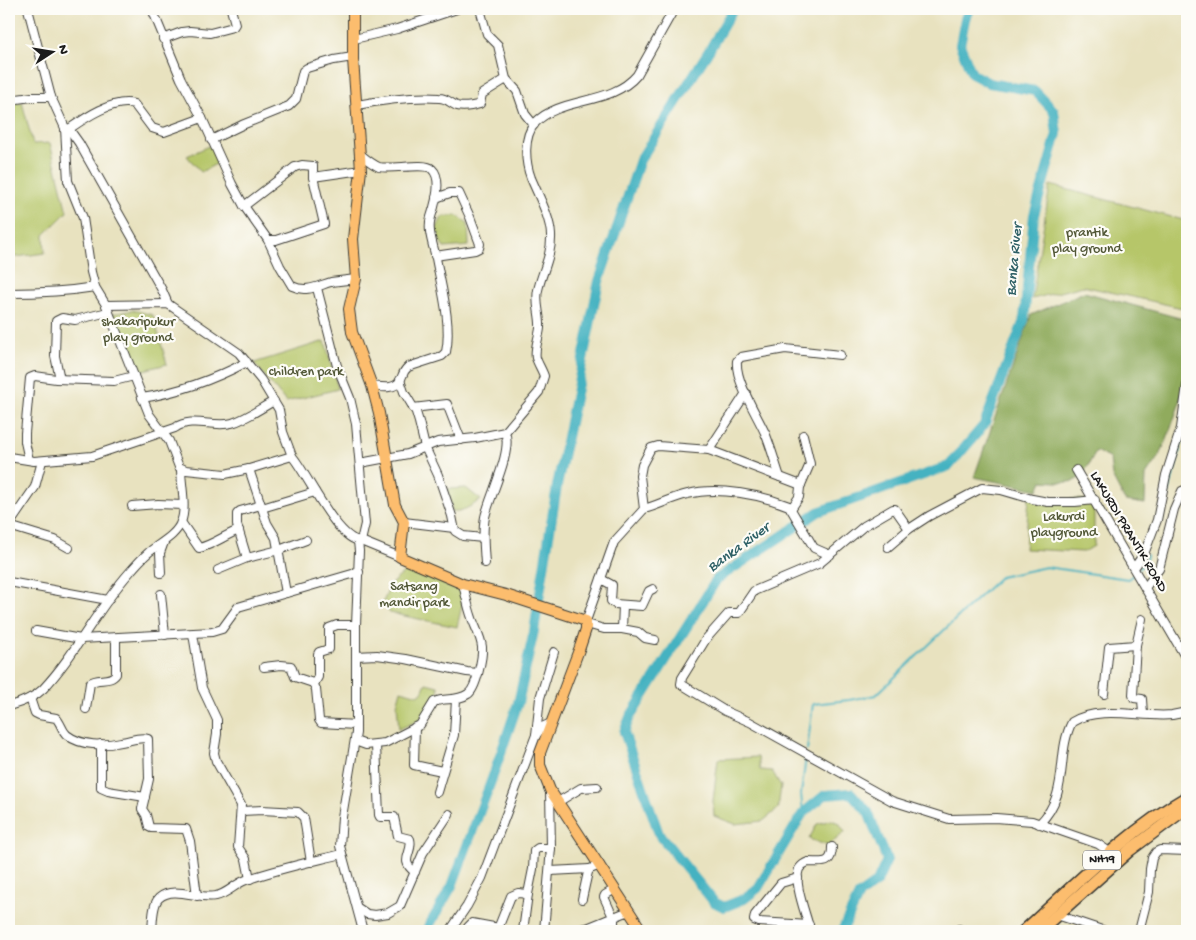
<svg xmlns="http://www.w3.org/2000/svg" width="1196" height="940" viewBox="0 0 1196 940" font-family="'Gochi Hand',sans-serif">
<rect width="100%" height="100%" fill="#fdfcf7"/>
<filter id="ink" filterUnits="userSpaceOnUse"><feTurbulence type="fractalNoise" baseFrequency=".02" numOctaves="2"/><feDisplacementMap in="SourceGraphic" scale="10" xChannelSelector="R" yChannelSelector="G"/><feConvolveMatrix kernelMatrix="1 2 1 2 8 2 1 2 1" color-interpolation-filters="sRGB"/></filter>
<filter id="wash" filterUnits="userSpaceOnUse"><feTurbulence type="fractalNoise" baseFrequency=".0096" numOctaves="4" result="noise"/><feDisplacementMap in="SourceGraphic" scale="20" xChannelSelector="R" yChannelSelector="G"/><feGaussianBlur stdDeviation="1.12" result="paint"/><feColorMatrix in="noise" values="0 0 0 0 0 0 0 0 0 0 0 0 0 0 0 0 0 1.4 0 .05"/><feComposite in="paint" operator="in"/></filter>
<g filter="url(#wash)">
<rect width="100%" height="100%" fill="#e8e2bf"/>
<g fill="#b6c669" stroke="#697142">
<path d="M22,102l11,42 17,-1 17,69 -23,23 1,18 -36,5v-153z"/>
<path d="M209,146l5,2 6,14 -19,10 -14,-16z"/>
<path d="M1050,185l137,36v88l-104,-23 -51,13z"/>
<path d="M456,215l12,8 1,23 -25,2 -9,-16 7,-15z"/>
<path d="M133,310l20,5 14,49 -31,8 -24,-58z"/>
<path d="M325,341l13,48 -52,13 -32,-39z"/>
<path d="M466,488l15,12c-9,5 -19,13 -29,11l-5,-22z"/>
<path d="M1029,497l65,3v46l-10,6 -59,-3z"/>
<path d="M407,570l59,18 -9,39 -67,-14 -8,-9 9,-20z"/>
<path d="M426,683l12,3 1,10 -8,7 -9,16 -23,10 -2,-24 4,-15 17,5 4,-3z"/>
<path d="M758,757l2,13 12,1 9,15 -3,23 -15,12 -28,3 -21,-8 -1,-15 5,-42z"/>
<path d="M831,820l8,3 6,9 -17,14 -19,-7 8,-15z"/>
</g>
<path fill="#90ab5d" stroke="#56643c" d="M1084,292l103,28v51l-7,31 -12,34 -7,17 -15,22 -1,29 -20,-3 -13,-25 -2,-17 -14,-8c-18,33 -15,33 -54,30l-4,9 -64,-13 57,-162z"/>
<g fill="none" stroke-linecap="round" stroke-linejoin="round">
<g stroke="#45b2c1" stroke-width="2">
<path d="M1162,512l8,-23 17,-68"/>
<path d="M1138,569l7,-6 2,-8"/>
<path d="M807,750l6,-46 36,-4 27,-5 124,-118 46,-10 82,12 5,-4"/>
<path d="M803,813l-2,-19 5,-37"/>
</g>
<g stroke="#45b2c1" stroke-width="10">
<path d="M426,931l26,-45 41,-110 25,-73 16,-72 23,-145 42,-205 41,-121 70,-111 23,-40"/>
<path d="M842,931l17,-36 18,-13 10,-22 -19,-48 -17,-19 -26,2 -22,18 -45,75 -14,11 -20,8 -10,-5 -55,-68 -35,-102 6,-15 87,-138 101,-67 131,-46 35,-41 40,-105 10,-105 23,-81 -3,-23 -19,-20 -46,-8 -17,-9 -12,-29 5,-26 4,-10"/>
</g>
</g>
</g>
<g filter="url(#ink)">
<g fill="none" stroke-linecap="round" stroke-linejoin="round">
<defs>
<g id="minor">
<path d="M28,9l23,88 14,31 3,53 15,37 8,54 4,15 11,18 43,109 20,27 10,26 7,3 39,4 24,-5 43,-13c15,17 45,85 69,85l39,16"/>
<path d="M152,9l29,70 21,39 30,66 12,22 24,34 12,26 12,20c15,7 25,0 39,-4 8,-1 17,-2 25,-3"/>
<path d="M480,9l7,25 11,11 8,34 11,12 8,23 9,11"/>
<path d="M163,39l19,-7 8,-1 20,2 23,-6 2,-3 -4,-15"/>
<path d="M354,39l43,-10 60,-20"/>
<path d="M9,100l23,-3h19"/>
<path d="M357,105c27,-5 54,-9 82,-7 8,0 11,5 18,8 7,2 16,0 23,-2l2,-10 24,-15"/>
<path d="M65,128l4,1 10,14 83,147 6,14"/>
<path d="M69,129c16,-11 45,-31 65,-25l18,24 12,4 38,-14"/>
<path d="M211,140l31,-15 47,-19 7,-7 7,-28 4,-3 27,-8 19,-3"/>
<path d="M360,154c6,5 12,10 19,13 13,3 46,-5 53,2 11,10 3,36 -1,48 -4,13 2,27 5,41 5,28 16,66 10,94l-4,4 -34,11c-5,4 -5,8 -8,14 -6,9 -19,6 -28,5"/>
<path d="M244,206l51,-39 7,-2 11,1v11l48,-7"/>
<path d="M268,240h8l48,-16 -11,-47"/>
<path d="M435,256l40,-6 4,-2 1,-4 -10,-27 -11,-24h-9l-14,5"/>
<path d="M317,288l20,78 13,32 6,26 9,100 -4,17"/>
<path d="M9,293c31,0 55,-1 86,-6"/>
<path d="M106,305l62,-1 71,49 22,27 18,30 4,22 9,24"/>
<path d="M60,379l-5,-23 1,-35 6,-3 13,2 33,-8"/>
<path d="M400,380l4,12 12,20 3,10 6,25 13,28 14,41 3,15 8,5 20,2"/>
<path d="M142,398c38,-6 71,-18 105,-36"/>
<path d="M413,408l34,-4 14,36"/>
<path d="M709,450l37,-57"/>
<path d="M9,457l25,4 58,-5 83,-28c17,-12 38,0 57,-5 14,-4 29,-15 42,-22"/>
<path d="M29,460l-4,-18v-9l5,-55 5,-2 21,3 58,2 20,-5"/>
<path d="M360,463l48,-9 30,-12 37,-4 30,-6 34,-40 5,-16c-2,-6 -6,-12 -8,-18 -2,-9 3,-20 4,-30 1,-12 -5,-25 -2,-38 4,-18 14,-35 13,-55 -1,-19 -13,-40 -20,-57 -6,-16 -8,-41 4,-55 26,-27 76,-17 102,-48l37,-66"/>
<path d="M249,469l18,54 9,15 10,55"/>
<path d="M1076,470l111,190"/>
<path d="M780,477c-5,-14 -9,-30 -15,-44 -8,-18 -30,-52 -28,-72l4,-4 44,-8 55,6"/>
<path d="M132,506l26,-2 25,1"/>
<path d="M262,508l53,-16"/>
<path d="M644,509c15,-4 29,-12 44,-15 30,-8 73,1 101,12l25,42 16,7"/>
<path d="M791,509l8,-12 1,-10 10,-23 -7,-29"/>
<path d="M181,522l18,26c14,-3 26,-13 40,-18"/>
<path d="M404,522l50,6"/>
<path d="M9,525l26,-38 7,-26"/>
<path d="M9,526l46,14 14,8"/>
<path d="M909,529l-14,-20h-2l-29,17 -44,37 -66,28 -15,22h-10l-23,26 -24,39 -1,6 44,27 25,11 142,79 57,18 47,-1 36,3 66,23 13,9"/>
<path d="M358,541l1,10 -3,74v108l-14,84 -2,29 23,85"/>
<path d="M888,547l21,-18 20,-13 53,-28 19,2 31,9 16,3h27l20,-2"/>
<path d="M247,558l32,-8 27,-10"/>
<path d="M485,563c-1,-15 -3,-31 0,-46 5,-22 28,-66 20,-85"/>
<path d="M1134,568l10,-14 13,-34 9,-45 15,-47 6,-43"/>
<path d="M218,570l29,-12 -10,-33v-11l3,-3 21,-6"/>
<path d="M161,573l-1,-20 4,-11"/>
<path d="M601,579l11,6 -1,16 4,3 27,2 7,-15 4,-2"/>
<path d="M9,582l99,18"/>
<path d="M1145,588l14,-19 15,-60 8,-18 5,-2"/>
<path d="M161,594l4,41"/>
<path d="M623,605l-1,24 16,3 7,6 10,2"/>
<path d="M1142,619l-6,26 -3,50 1,3 8,1 1,15"/>
<path d="M586,621l28,-79 30,-33 -4,-33 2,-11 9,-17 7,-2 51,4 92,35"/>
<path d="M587,624l17,5h18"/>
<path d="M36,631l45,8 131,-7 10,-3 16,-22 121,-35"/>
<path d="M193,634l9,54 15,32v14l-3,19 2,8 25,44 -3,42 8,12 4,20"/>
<path d="M356,656l21,-1 29,4 61,13 11,1"/>
<path d="M264,667l17,-2 10,1 4,11 18,6 3,6 3,31 2,3 35,2"/>
<path d="M314,684l4,-7v-23l1,-2 10,-3v-21l8,-3h19"/>
<path d="M1104,694l5,-47 27,-2"/>
<path d="M30,698l5,15 4,2 17,3c5,5 6,13 11,17 14,11 37,11 54,7 9,-1 19,-6 27,-3l1,40 -7,30 4,6 3,12 2,1 35,1 4,12 7,55"/>
<path d="M9,706c11,-3 25,-8 34,-17 33,-35 54,-80 86,-116 6,-7 12,-14 19,-20 10,-9 28,-17 33,-31 6,-14 0,-37 0,-53"/>
<path d="M86,709l4,-26c8,-6 20,0 26,-9v-36"/>
<path d="M415,727l-1,38 28,6"/>
<path d="M536,735l4,-37 14,-46"/>
<path d="M355,741l11,4 19,-2 35,-18 14,-23c12,-5 22,0 34,-8 8,-5 15,-37 14,-47 -1,-10 -7,-20 -10,-29 -4,-11 -6,-22 -9,-34"/>
<path d="M101,744v44l7,3 37,6"/>
<path d="M376,745l3,70 1,2h14l4,19 12,3c4,14 -12,21 5,33"/>
<path d="M437,792l17,-57 2,-36"/>
<path d="M558,802l23,-14 16,-1"/>
<path d="M242,811l20,-1 36,2 6,6 7,44"/>
<path d="M1039,824c32,-31 16,-69 33,-102 28,-17 70,-4 100,-7 5,-1 10,-2 15,-3"/>
<path d="M550,871l40,-2"/>
<path d="M798,878l-17,5 -26,32 -1,5 5,2 50,3"/>
<path d="M582,899l6,-27 2,-3 10,-4"/>
<path d="M358,908l9,6 8,1 13,-2 12,-7 23,-53 26,-39"/>
<path d="M1057,915l48,16"/>
<path d="M152,931c1,-9 0,-26 7,-33 15,-13 40,2 57,-2 11,-2 19,-12 30,-16 31,-11 64,-18 96,-26"/>
<path d="M450,931l17,-25 15,-28 54,-143 6,-8 9,-4"/>
<path d="M466,931l2,-4 4,-4 27,5"/>
<path d="M497,931l14,-35 7,-3 10,1"/>
<path d="M523,931l5,-37 5,-25 1,-18 4,-3h13"/>
<path d="M544,931l7,-83 -1,-58"/>
<path d="M569,931l18,-3 42,-17"/>
<path d="M614,931v-12l-10,-22 1,-2 10,-6"/>
<path d="M810,931c-3,-15 -17,-47 -11,-62 2,-3 6,-6 9,-7 14,0 24,4 24,-15"/>
<path d="M958,931l1,-2"/>
<path d="M1139,931l10,-39 1,-23 2,-11 4,-6 4,-2 27,1"/>
</g>
<path id="major" d="M353,9v50l8,111 -8,69 3,40 -7,30 3,23 20,54 7,27 16,92 9,17 -4,35 63,27 43,11 80,26v8l-6,18 -40,106v12l10,25 92,141"/>
<g id="highway">
<path d="M1024,931c52,-47 102,-99 163,-134"/>
<path d="M1039,931l91,-81 47,-35 10,-6"/>
</g>
</defs>
<use href="#minor" stroke="#3b3a34" stroke-width="10"/>
<use href="#major" stroke="#3b3a34" stroke-width="12"/>
<use href="#highway" stroke="#3b3a34" stroke-width="14"/>
<use href="#minor" stroke="#fff" stroke-width="8"/>
<use href="#major" stroke="#fcbd6e" stroke-width="10"/>
<use href="#highway" stroke="#fcbd6e" stroke-width="11"/>
</g>
</g>
<g text-anchor="middle" dominant-baseline="central" stroke-width="4.5" stroke-linejoin="round" paint-order="stroke">
<rect fill="#fdfcf7" stroke="#605f5e" stroke-width="1" x="1083" y="850.5" width="38" height="19" rx="4"/>
<g font-size="12" font-weight="bold" fill="#1c1c1c">
<text x="1102" y="860">NH19</text>
</g>
<g font-size="14" fill="#525837" stroke="#fdfcf7">
<text x="1087" y="233">prantik<tspan x="1087" dy="16">play ground</tspan></text>
<text x="138" y="322">shakaripukur<tspan x="138" dy="16">play ground</tspan></text>
<text x="306" y="372">children park</text>
<text x="1064" y="517">Lakurdi<tspan x="1064" dy="16">playground</tspan></text>
<text x="414" y="587">Satsang<tspan x="414" dy="16">mandir park</tspan></text>
</g>
<g font-size="14" fill="#1c1c1c" stroke="#fdfcf7">
<text transform="translate(1128 532) rotate(59)">LAKURDI PRANTIK ROAD</text>
</g>
<g font-size="15" font-style="italic" fill="#2e6066" stroke="#fdfcf7">
<text transform="translate(1015 260) rotate(-85)">Banka River</text>
<text transform="translate(739 548) rotate(-36)">Banka River</text>
</g>
</g>
<rect width="1196" height="940" fill="none" stroke="#fdfcf7" stroke-width="30"/>
<g transform="translate(52 52) rotate(78)" stroke="#fdfcf7" stroke-width="4" paint-order="stroke">
<path d="M0-4L9 19L0 12L-9 19Z" fill="#1c1c1c"/>
<text y="-8" font-size="14" font-weight="bold" text-anchor="middle" fill="#1c1c1c">N</text>
</g>
</svg>
